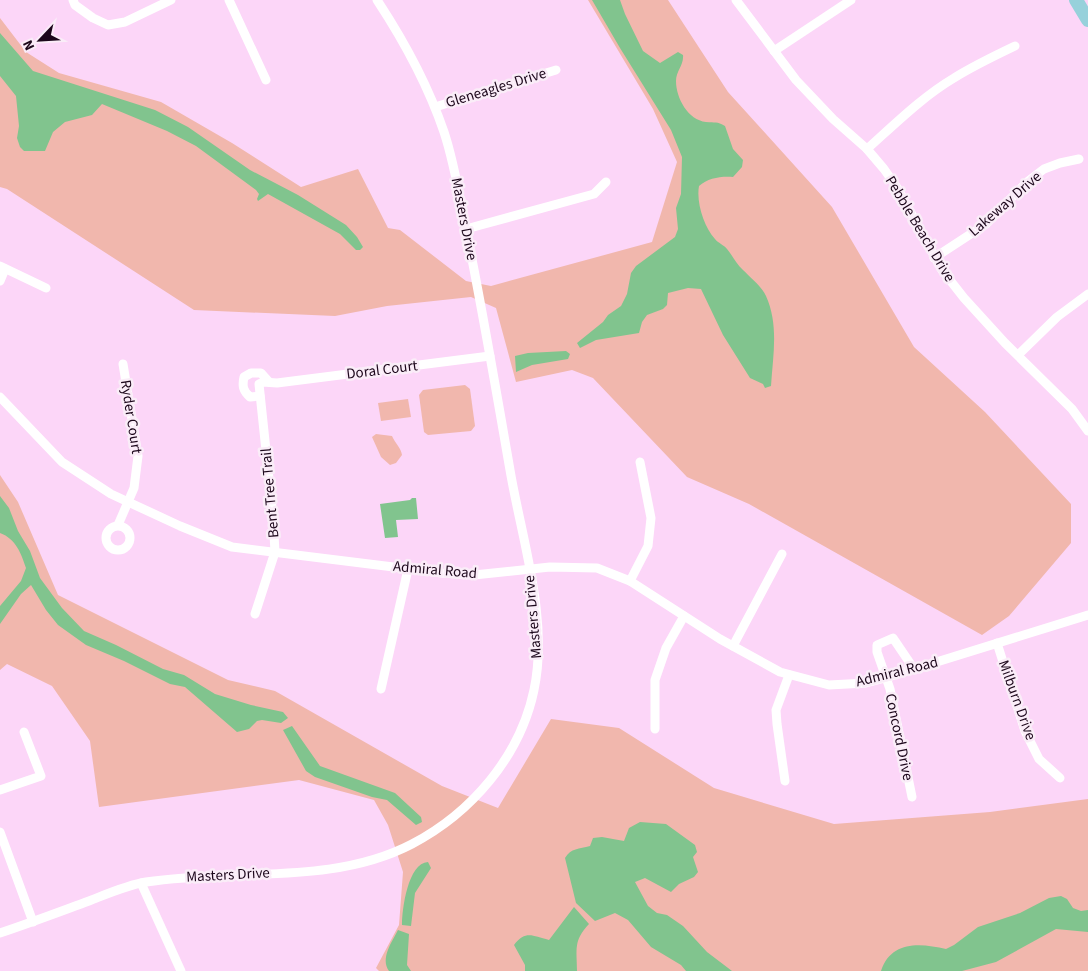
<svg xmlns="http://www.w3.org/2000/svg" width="1088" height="971" viewBox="0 0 1088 971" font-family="'Source Sans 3',sans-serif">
<rect width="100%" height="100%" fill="#fcd6f8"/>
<g fill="#f1b7ad">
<path d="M588,0h80l60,92 104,115 82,140 71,65 86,92v39l-62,73 -27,19 -233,-131 -62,-27 -94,-99 -21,-8 -56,12 -20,-74 -25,-11 -84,9 -52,10 -141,-6 -187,-121 -7,-2v-169l26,34 33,21 102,29 71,41 69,44 57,-18 30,59 12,2 66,51 25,5 161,-44 25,-80 -24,-53z"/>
<path d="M465,385l5,4 5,37 -4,5 -43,4 -4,-3 -5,-37 4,-5z"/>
<path d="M408,399l3,18 -30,4 -3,-18z"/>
<path d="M376,434l16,2c3,7 9,12 10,19l-6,8 -6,2 -9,-8 -9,-20z"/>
<path d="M0,475l18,27 40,93 170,85 47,11 167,95 56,22 53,-89 68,9 95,60 120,36 156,-12 98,-13v172h-709l-3,-3 23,-43 4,-53 -15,-47 -14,-25 -75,-20 -200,27 -9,-66 -38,-55 -45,-22 -7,6z"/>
</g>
<g fill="#81c48e">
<path d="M592,0h28l5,14 18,37 17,12 18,-11 5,3c1,10 -7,16 -7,26 0,17 12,39 30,41 9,1 11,-1 19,4l8,23 10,11 -1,7 -9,10c-12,-1 -25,1 -34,9 -3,16 5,41 16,53 3,4 9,6 12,10 6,7 9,15 16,21 7,7 19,17 23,26 13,29 7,59 5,90l-6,2 -2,-4 -13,-6 -27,-43 -22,-46 -13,-1 -20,5 -1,12 -4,4 -16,6 -5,7 -3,11 -43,7 -16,8 -3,-5 26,-21 5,-7 13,-9 6,-12 4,-21 5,-7 39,-29 3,-8 -2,-21 5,-14 1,-37 -11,-27 -51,-82z"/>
<path d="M0,33l33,38 122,39 33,17 62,43 48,25 48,30 11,12 6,10 -3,3h-4l-16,-16 -72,-40 -10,7 -1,-2 2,-5 -3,-4 -60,-44 -29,-15 -65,-27 -10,11 -27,7 -12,10 -8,19h-21l-4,-4 -3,-9 2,-12 -3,-30 -16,-20z"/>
<path d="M566,351l4,3 -2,5 -36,6 -16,7 -1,-16 13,-3z"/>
<path d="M0,496l9,12 9,23 12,20 10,27 22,30 22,23 32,14 47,24 21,6 31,19 36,11 32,7 5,6 -7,5 -19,-3 -5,1 -8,8 -12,3 -52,-45 -15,-3 -46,-23 -38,-16 -28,-20 -12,-15 -15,-25 -10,9 -21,30v-18l21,-25 5,-13c-5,-15 -10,-29 -26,-35z"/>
<path d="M412,498h4l2,21 -22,1 2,17 -13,1 -5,-34 30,-4z"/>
<path d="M292,726l28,40 75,27 26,24 1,5 -6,3 -29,-25 -15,-3 -57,-20 -9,-6 -23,-41z"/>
<path d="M640,822l26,2 29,21 2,7 -4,5 5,15 -4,5 -15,7 -8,8 -26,-14 -10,4 13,24 9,7 10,2 16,11 24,26 25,19h-46l-5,-6 -30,-18 -23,-27 -13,-7 -20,8 -19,-18 -11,-45c6,-10 14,-9 25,-12l3,-8 9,-1 22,4 5,-13z"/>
<path d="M428,862l3,6 -16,25 -4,33 -9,-1c0,-16 6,-62 26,-63z"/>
<path d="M1061,896l6,3 6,9 8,3 7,-1v22l-32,-3 -60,33 -34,9h-81c10,-31 40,-28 65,-22l8,-4 24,-18 42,-14 29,-15z"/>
<path d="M574,907l15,17c-16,17 -12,25 -12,47h-52v-6l-11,-20c12,-15 18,-9 35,-5z"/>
<path d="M398,930l11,4 -2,31 4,6h-22c-9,-13 3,-29 9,-41z"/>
</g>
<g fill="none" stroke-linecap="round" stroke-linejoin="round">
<g stroke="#fff" stroke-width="9">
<path d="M73,0l2,5 18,13 15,7 17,-3 46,-22"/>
<path d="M229,0l37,80"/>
<path d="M736,0l60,80 37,39 34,30 17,20 14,20 44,81 22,28 41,45 67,66 16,22"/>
<path d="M774,51l77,-51"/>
<path d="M435,107l121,-37"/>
<path d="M867,149c28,-25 55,-52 87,-71 19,-12 40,-22 61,-32"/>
<path d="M466,229l128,-35 12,-12"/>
<path d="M934,258l52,-34 41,-42 17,-13 16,-6 19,-4"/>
<path d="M0,266l46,22"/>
<path d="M0,281l5,-12"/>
<path d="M1018,355l39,-38 31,-23"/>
<path d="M260,396l-10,1c-7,-6 -8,-11 -6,-20l7,-4h10l8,9"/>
<path d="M0,397l62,65 49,32 69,32 52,21 210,26 32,2 76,-8 47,1 33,13 90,58 60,33 49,13 37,-2 19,-5 203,-63"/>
<path d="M118,525l16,-37 4,-32 -15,-92"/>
<circle cx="118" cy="538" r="12"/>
<path d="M630,581l18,-35 3,-28 -11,-56"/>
<path d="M255,614l20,-62 -2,-35 -14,-133 4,-2 14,1 213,-27"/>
<path d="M997,643l28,88 14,28 21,19"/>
<path d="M733,646l49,-92"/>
<path d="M381,689l27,-120"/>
<path d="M655,729v-49l11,-32 18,-32"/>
<path d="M785,781l-8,-57 -1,-14 13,-35"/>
<path d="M0,790l41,-14 -17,-44"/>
<path d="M912,797l-22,-108 -13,-37v-7l16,-7 21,31"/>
<path d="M0,832l33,90"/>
<path d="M141,883l40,88"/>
<path d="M0,933c30,-10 59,-21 89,-32 18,-7 38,-16 57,-19 87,-14 186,4 266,-38 59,-31 108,-87 122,-154 15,-71 -12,-149 -24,-220 -13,-75 -26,-151 -41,-226 -8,-37 -13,-76 -25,-112 -16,-47 -40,-91 -67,-132"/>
</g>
<path stroke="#97d1db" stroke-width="14" d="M1076,0l12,20"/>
</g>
<g text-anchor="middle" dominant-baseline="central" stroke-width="5" stroke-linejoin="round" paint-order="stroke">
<g font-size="15" fill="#1c071b" stroke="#faedf8">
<text transform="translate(496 88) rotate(-17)">Gleneagles Drive</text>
<text transform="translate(1005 204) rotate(-41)">Lakeway Drive</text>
<text transform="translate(464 219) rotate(79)">Masters Drive</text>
<text transform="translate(920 229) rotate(59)">Pebble Beach Drive</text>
<text transform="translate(382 370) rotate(-7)">Doral Court</text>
<text transform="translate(131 417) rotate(81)">Ryder Court</text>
<text transform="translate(270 493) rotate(-95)">Bent Tree Trail</text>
<text transform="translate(435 570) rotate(5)">Admiral Road</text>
<text transform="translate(533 617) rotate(-95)">Masters Drive</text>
<text transform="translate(897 672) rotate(-14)">Admiral Road</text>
<text transform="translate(1017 700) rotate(70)">Milburn Drive</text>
<text transform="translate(899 737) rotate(78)">Concord Drive</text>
<text transform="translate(228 875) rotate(-3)">Masters Drive</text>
</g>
</g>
<g transform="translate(40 40) rotate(245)" stroke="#faedf8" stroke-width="4" paint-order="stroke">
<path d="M0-4L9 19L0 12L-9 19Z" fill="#1c071b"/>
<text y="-8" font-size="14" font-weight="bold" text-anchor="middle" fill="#1c071b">N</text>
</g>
</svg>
